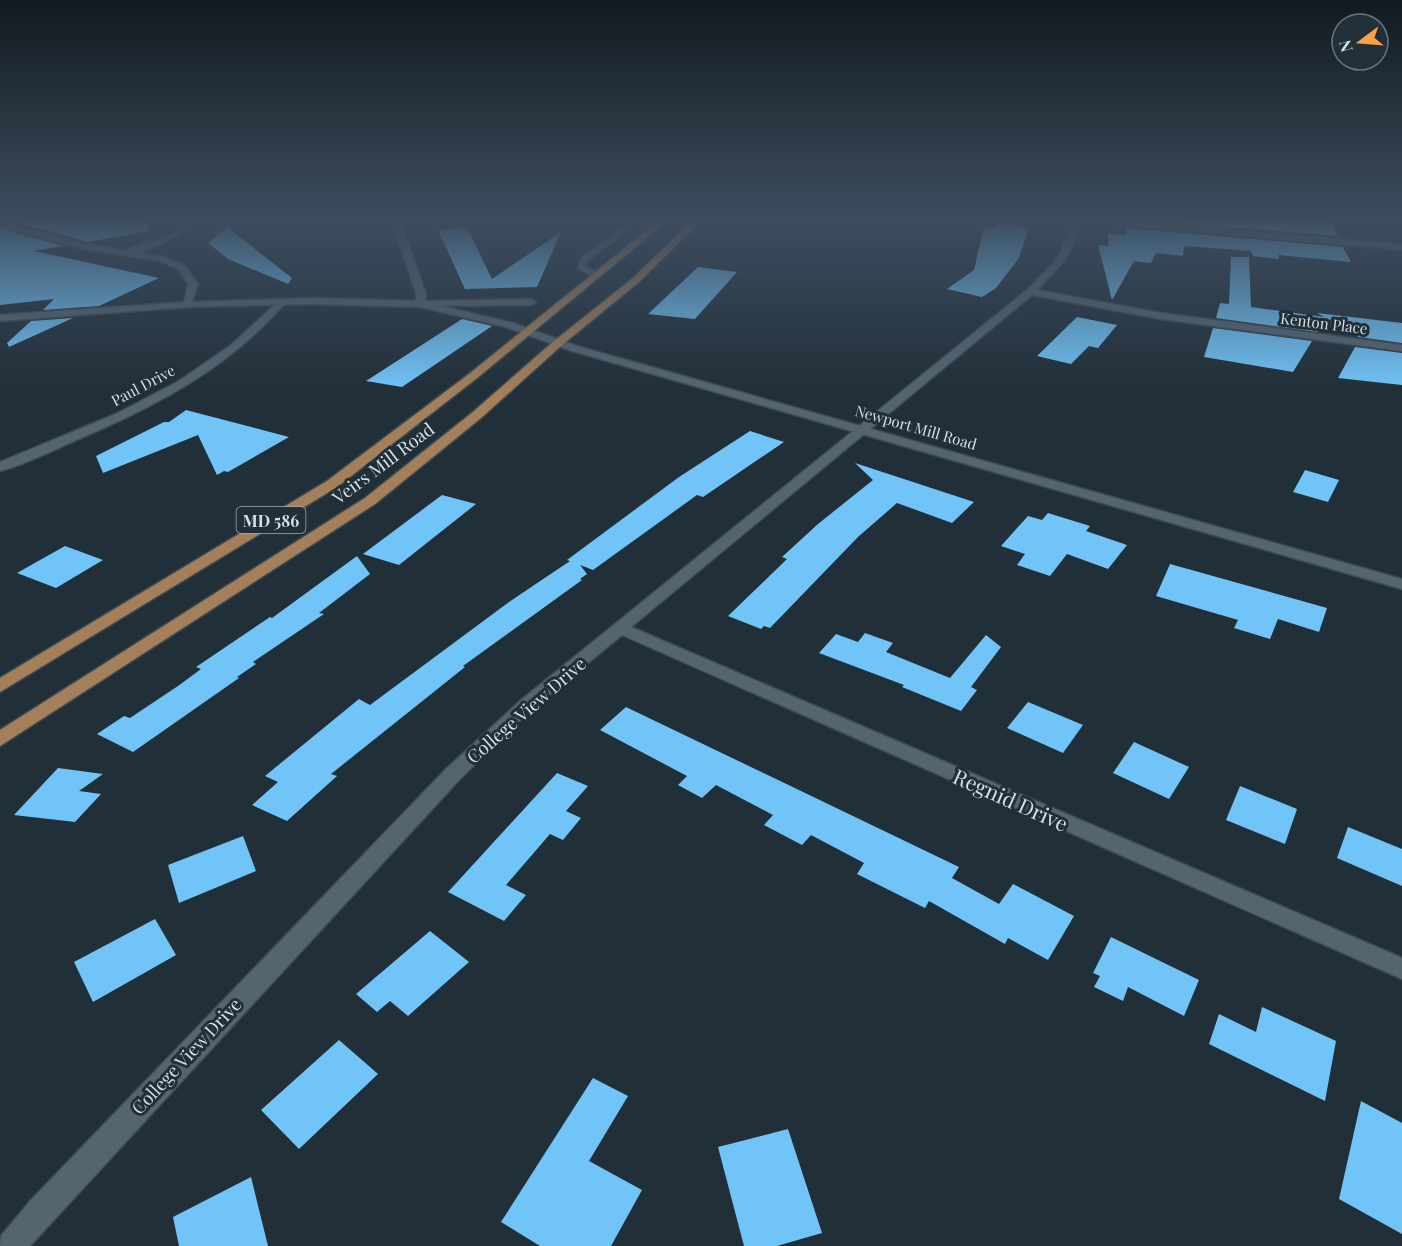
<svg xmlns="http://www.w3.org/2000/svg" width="1402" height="1246" viewBox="0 0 1402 1246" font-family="'Playfair Display',serif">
<rect width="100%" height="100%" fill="#212f39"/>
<g fill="#71c4f8">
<path d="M1,218h146l1,13 -60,11z"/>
<path d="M1272,218l59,5 7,13 -212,-17z"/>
<path d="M997,224l32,3 -10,31 -23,30 -14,9 -35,-8 27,-19 10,-43 12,1z"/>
<path d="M0,227l63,19 -29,5 125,27 -60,28 -56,4 11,-11 -54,6z"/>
<path d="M227,227l65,51 -4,6 -60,-25 -20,-16z"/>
<path d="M467,228l25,51 69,-47 -24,55 -72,2 -27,-59z"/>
<path d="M1126,228l217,19 8,15 -73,-7 1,4 -26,-3 -2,-5 -67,-5 -1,10 -27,-3 -5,10 -17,-2 -22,39 -14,-55 11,1 -1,-12 17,1z"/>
<path d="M1231,257h18l2,50 73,10 -7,-4 85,10v20l-43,-6 -33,-19 -9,14 -101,-14 4,-15 9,1z"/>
<path d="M698,267l39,5 -42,47 -47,-5z"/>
<path d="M1077,317l40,8 -19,23 -9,-2 -18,18 -34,-8z"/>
<path d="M73,318l-64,29 -2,-4 24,-22z"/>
<path d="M462,319l30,7 -90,61 -36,-6z"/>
<path d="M1213,328l99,13 -19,31 -89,-15z"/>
<path d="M1355,347l47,6v32l-64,-7z"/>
<path d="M186,410l103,27 -61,35 -4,-1 -7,4 -19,-40 -95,38 -7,-17 68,-34h5z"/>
<path d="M750,431l34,11 -81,55 -6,-2 -104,75 -13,-5 7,9 -7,5 2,1 -119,86 2,1 -134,107 6,2 -50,45 -35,-16 26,-23 -13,-6 94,-77 11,6 139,-103 61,-41 -3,-1 112,-83z"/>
<path d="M855,463l119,39 -22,21 -55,-20 -39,34 -88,91 -6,-2 -3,3 -33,-13 59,-57 -5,-2 36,-33 55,-44z"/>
<path d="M1305,470l34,10 -11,22 -35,-10z"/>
<path d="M442,495l34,9 -77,61 -36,-11z"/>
<path d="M1048,513l42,13 -4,5 41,14 -19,24 -41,-15 -17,22 -33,-11 8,-11 -24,-8 27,-30 14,4z"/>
<path d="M65,546l38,14 -47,28 -39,-15z"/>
<path d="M357,556l13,18 -51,39 5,1 -71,48 3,2 -19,13 2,1 -106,74 -36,-18 27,-18 6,2 48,-32 23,-17 -5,-2 74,-50 2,1z"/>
<path d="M1170,564l157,44 -8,24 -41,-13 -8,20 -36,-11 4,-8 -82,-24z"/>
<path d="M865,633l28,10 -7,9 64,26 36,-43 15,12 -30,40 6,3 -16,21 -59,-24 2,-2 -85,-32 17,-19 22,8z"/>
<path d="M1028,702l55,23 -20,28 -56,-25z"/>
<path d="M626,707l333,160 -7,11 47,26 14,-20 61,32 -26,44 -40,-22 -3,6 -76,-43 -4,7 -68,-34 7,-11 -53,-28 -9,10 -38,-20 9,-10 -57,-30 -14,13 -24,-13 9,-9 -87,-46z"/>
<path d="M1134,742l55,25 -20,32 -56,-26z"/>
<path d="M58,768l45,6 -24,17 22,3 -26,28 -61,-7z"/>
<path d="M557,773l31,13 -22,25 15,7 -18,22 -13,-6 -44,51 20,10 -22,26 -56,-29z"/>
<path d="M1240,786l57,23 -12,35 -59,-24z"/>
<path d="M1348,827l54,22v37l-65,-28z"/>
<path d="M243,836l13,35 -77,32 -11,-38z"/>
<path d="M155,919l21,36 -83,47 -19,-40z"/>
<path d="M430,931l39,31 -61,54 -18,-15 -13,11 -21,-18z"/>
<path d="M1111,937l88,43 -15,36 -56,-29 -5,14 -29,-14 6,-11 -7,-3z"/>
<path d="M1262,1007l74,34 -11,60 -116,-57 10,-30 37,18z"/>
<path d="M339,1040l39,34 -79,75 -38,-39z"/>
<path d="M593,1078l35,18 -39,65 53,29 -31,56h-71l-39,-24z"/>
<path d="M1361,1101l41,22v111l-63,-35z"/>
<path d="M788,1129l34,104 -45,13h-33l-26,-99z"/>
<path d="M251,1177l17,69h-89l-6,-29z"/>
</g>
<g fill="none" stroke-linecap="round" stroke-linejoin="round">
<defs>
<path id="service" d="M635,218h9l-56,43 -3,5 14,7v4h-6l-15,-8 3,-11z"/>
<g id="minor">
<path d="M186,218h8c-4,15 -58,42 -70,34 16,-12 55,-11 62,-34z"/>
<path d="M391,218h8l27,76 -1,7 106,-2 5,3 -5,3 -114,1 -1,-12z"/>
<path d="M1061,218h32l309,26v6l-319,-28 -18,38 -28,30 124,23 241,32v6l-241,-32 -129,-24 -401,332 771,331v21l-780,-344 -90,74 -72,70 -430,467h-30l1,-10 30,-36 415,-431 74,-68 507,-411 30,-31 18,-38z"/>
<path d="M281,299l5,3 -2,2c-57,66 -132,104 -212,138 -23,10 -48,23 -72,29v-9l118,-49 61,-32 52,-36z"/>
<path d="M186,302l3,1v4l-189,14v-6z"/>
</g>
<path id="tertiary" d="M0,220l26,9 62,15 77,13 19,8 14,19 -6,18 120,-4 108,3 93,22 64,23 825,233v10l-833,-239 -63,-23 -86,-20 -108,-3 -129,3 5,-23 -10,-15 -18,-8 -72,-11 -68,-17 -20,-8z"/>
<g id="primary">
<path d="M662,218h9l-194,160 -140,109 -337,205v-14l327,-197 142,-107z"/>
<path d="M695,218h9l-65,64 -77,63 -81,73 -106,86 -375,242v-16l365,-232 108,-86 81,-71 79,-63z"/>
</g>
</defs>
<use href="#service" stroke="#3e4b53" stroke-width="2"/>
<use href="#minor" stroke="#3e4b53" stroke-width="3"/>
<use href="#tertiary" stroke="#3e4b53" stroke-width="3"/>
<use href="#primary" stroke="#3e4b53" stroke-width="3"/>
<use href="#service" fill="#556570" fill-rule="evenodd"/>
<use href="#minor" fill="#556570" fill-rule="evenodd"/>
<use href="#tertiary" fill="#556570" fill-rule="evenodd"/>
<use href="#primary" fill="#a47f59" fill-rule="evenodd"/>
</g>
<linearGradient id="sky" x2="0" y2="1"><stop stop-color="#121a1f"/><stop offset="0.56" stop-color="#3d4d5f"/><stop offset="1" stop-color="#3d4d5f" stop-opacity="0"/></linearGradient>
<rect width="1402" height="392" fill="url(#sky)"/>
<g text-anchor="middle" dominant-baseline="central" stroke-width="6" stroke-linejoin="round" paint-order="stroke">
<g font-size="15" fill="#d6dfe5" stroke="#212f39">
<text transform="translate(1324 323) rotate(7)">Kenton Place</text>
<text transform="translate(143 385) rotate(-28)">Paul Drive</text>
<text transform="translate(916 427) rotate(16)">Newport Mill Road</text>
</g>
<rect fill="#212f39" stroke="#a0aab1" stroke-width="1.5" x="236.5" y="507" width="69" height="26" rx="4.5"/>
<g font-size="16" font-weight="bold" fill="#d6dfe5">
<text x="271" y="520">MD 586</text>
</g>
<g font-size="18" fill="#d6dfe5" stroke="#212f39">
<text transform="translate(383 463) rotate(-37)">Veirs Mill Road</text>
<text transform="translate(526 710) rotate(-41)">College View Drive</text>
<text transform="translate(186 1056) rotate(-47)">College View Drive</text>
</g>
<g font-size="21" fill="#d6dfe5" stroke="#212f39">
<text transform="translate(1011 799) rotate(24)">Regnid Drive</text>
</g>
</g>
<g transform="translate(1360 42) rotate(254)"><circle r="28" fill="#212f39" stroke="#69757e" stroke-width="1.5"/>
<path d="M0-4.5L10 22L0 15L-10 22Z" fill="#f7a149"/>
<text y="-9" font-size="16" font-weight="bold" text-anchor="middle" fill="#d6dfe5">N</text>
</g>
</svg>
